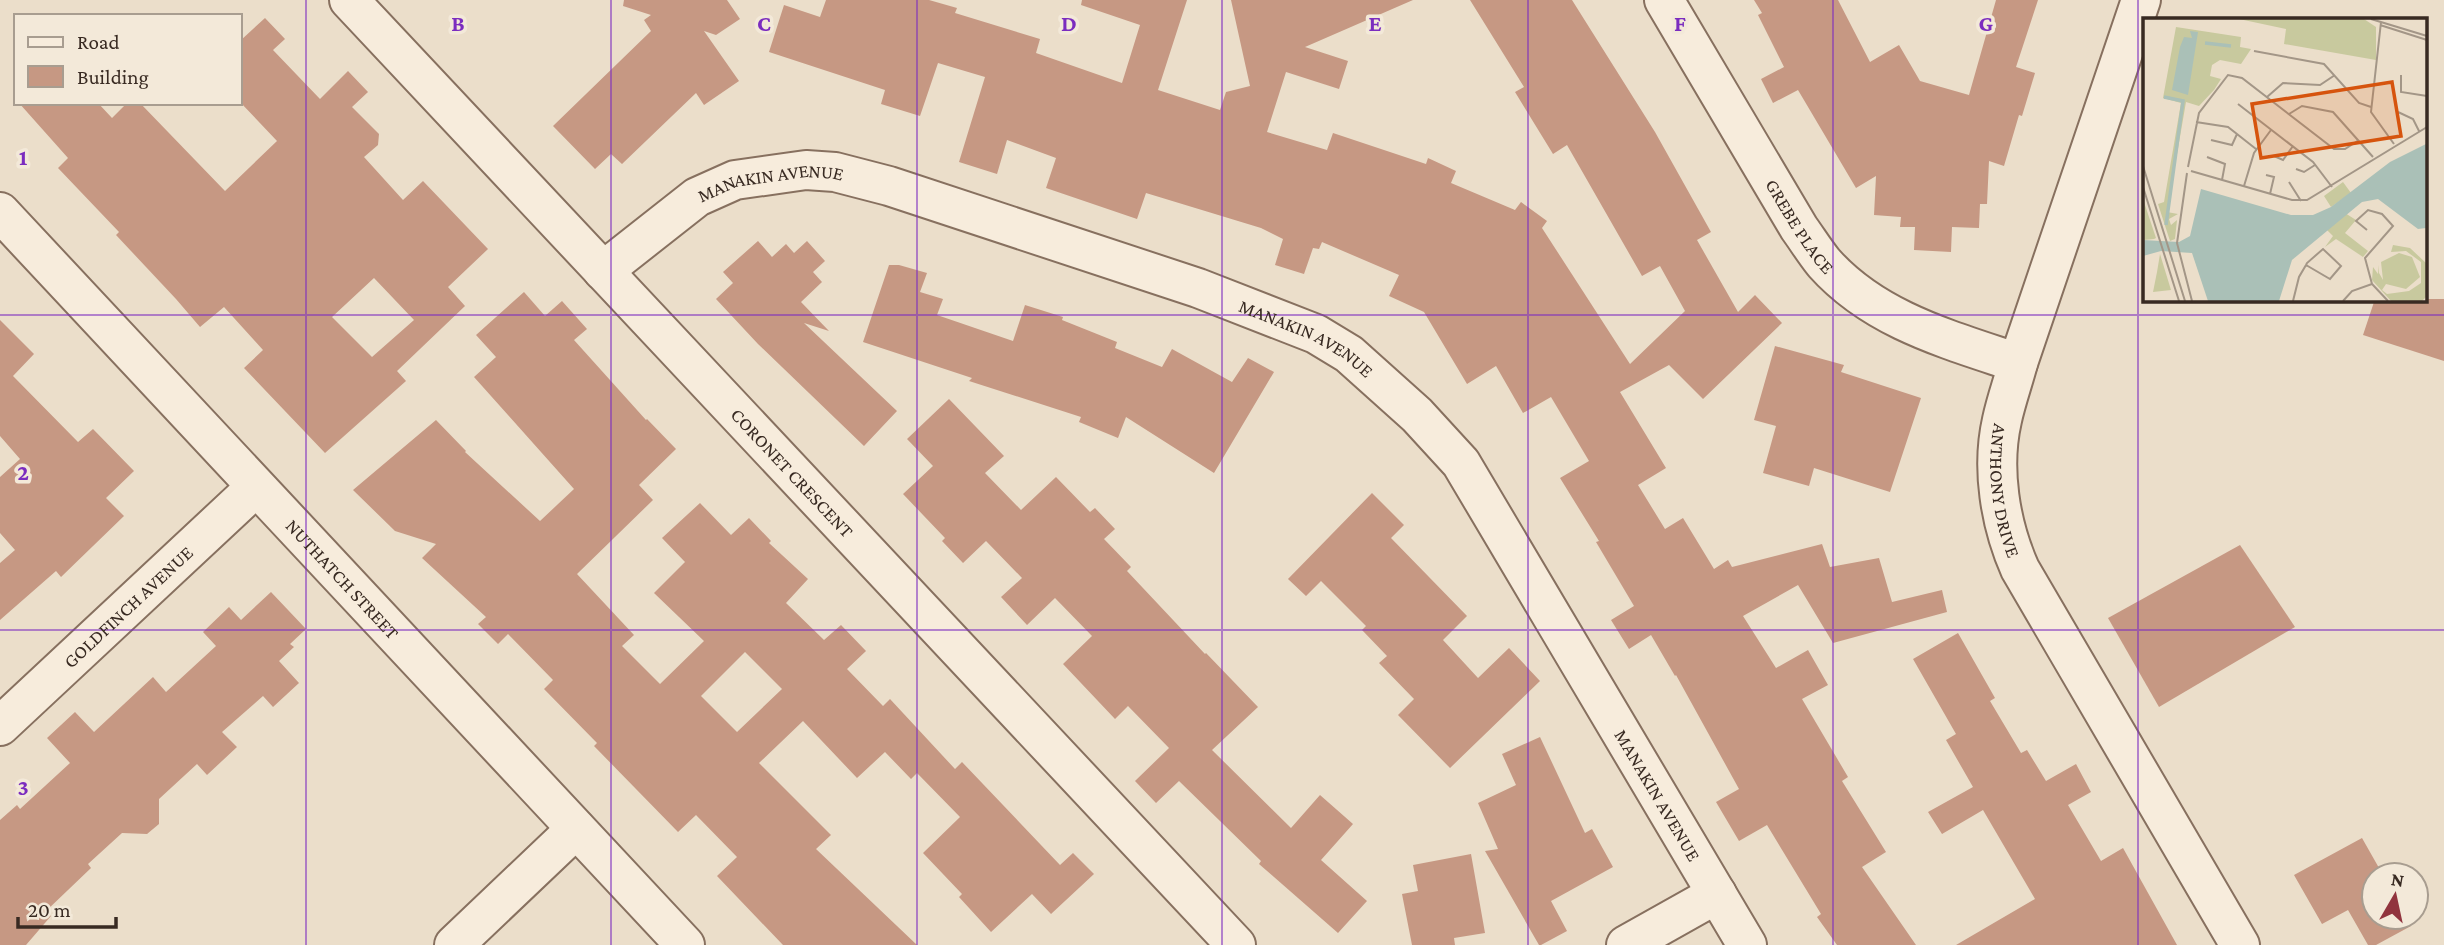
<svg xmlns="http://www.w3.org/2000/svg" width="2444" height="945" viewBox="0 0 2444 945" font-family="'Crimson Pro',serif">
<rect width="100%" height="100%" fill="#ebdeca"/>
<g fill="#c69883" fill-rule="evenodd">
<path d="M624,0h103l13,19 -24,16 -12,-4 35,50 -35,24 -8,-12 -74,71 -11,-10 -16,15 -42,-43 98,-95 -7,-11 7,-5 -28,-9z"/>
<path d="M826,0h103l28,8 -2,5 85,26 -4,14 86,30 18,-58 -59,-20 1,-5h105l-29,90 62,20 6,-18 24,-6 -19,-86h182l-108,47 43,14 -9,28 -53,-17 -19,60 60,18 6,-17 93,31 2,-6 28,13 -5,12 64,27 6,-8 26,19 -5,7 88,136 55,-53 -25,-45 -18,10 -75,-131 -14,9 -38,-62 9,-5 -54,-87h102l83,132 56,100 -14,8 41,72 17,-17 27,28 -79,76 -34,-34 -49,27 46,76 -28,17 27,44 18,-11 31,51 14,-9 4,7 90,-23 8,23 49,-9 13,44 50,-12 5,22 -114,31 -35,-58 -55,31 33,52 32,-18 20,35 -26,14 46,78 -6,4 44,71 -24,15 54,78h-79l-20,-28 4,-3 -54,-89 -28,16 -23,-39 23,-13 -63,-114 -1,1 -24,-41 -22,14 -18,-29 23,-14 -38,-64 3,-1 -39,-63 29,-17 -38,-64 -28,16 -27,-47 -29,18 -43,-72 -35,-16 10,-21 -77,-33 -3,7 -6,-1 -9,26 -29,-9 8,-26 -22,-11 -115,-35 -9,26 -91,-31 10,-30 -49,-18 -10,34 -38,-12 26,-85 -47,-14 -18,53 -39,-12 4,-14 -116,-38 15,-47 36,12z"/>
<path d="M1754,0h84l32,62 29,-17 21,36 49,14 27,-95h42l-22,67 19,6 -13,43 -3,-1 -15,51 -15,-5 -2,43h-7l-1,24 -27,-1 -1,25 -37,-2 1,-23h-15l1,-10 -27,-2 2,-39 -20,12 -58,-98 -25,13 -12,-24 23,-12 -26,-52 4,-2z"/>
<path d="M265,18l20,21 -12,11 47,49 28,-28 20,21 -16,15 27,27 -1,11 -14,12 39,43 20,-19 65,68 -40,38 17,19 -68,65 9,10 -81,72 -81,-85 19,-18 -39,-43 -24,20 -24,-28 -60,-64 3,-3 -61,-64 10,-10 -49,-55h79l14,15 15,-15h13l85,88 52,-50 -37,-39v-61zM374,278l40,42 -42,37 -40,-40z"/>
<path d="M758,241l14,16 14,-13 8,9 13,-12 18,20 -12,11 9,10 -21,20 28,29 -25,-8 93,88 -33,35 -106,-102 -42,-45 17,-16 -10,-11z"/>
<path d="M889,265h10l28,8 -7,19 23,7 -6,16 76,26 12,-36 38,12 -1,3 55,22 -2,6 47,19 10,-18 60,33 16,-24 26,14 -60,101 -88,-56 -8,21 -39,-16 2,-5 -112,-36 3,-3 -109,-36z"/>
<path d="M524,292l21,24 17,-15 25,28 -13,11 72,80 1,-1 29,30 -37,36 14,15 -76,74 57,61 -12,11 38,38 44,-43 -50,-48 31,-31 -23,-24 38,-35 31,32 18,-17 22,23 -2,2 39,36 -22,24 38,37 17,-15 25,26 -19,18 36,37 7,-7 65,70 7,-7 98,103 13,-12 21,21 -43,40 -19,-20 -41,38 -32,-35 3,-3 -39,-41 37,-36 -43,-44 -6,6 -26,-27 -28,26 -54,-57 -44,42 72,72 -15,14 101,96h-134l-66,-69 20,-19 -41,-42 -18,17 -84,-86 3,-3 -53,-54 9,-9 -45,-46 -10,10 -20,-20 8,-7 -64,-59 14,-14 -41,-13 -42,-41 83,-70 30,31 -1,1 75,69 34,-32 -100,-112 22,-20 -20,-22zM745,652l37,37 -45,43 -36,-36z"/>
<path d="M2375,299h69v62l-81,-26z"/>
<path d="M0,320l34,34 -21,22 65,66 15,-13 41,42 -28,27 18,18 -63,61 -5,-6 -56,49v-57l15,-13 -15,-17v-56l20,-18 -20,-23z"/>
<path d="M1775,346l69,19 -3,7 80,26 -31,94 -76,-24 -5,18 -46,-13 13,-47 -22,-6z"/>
<path d="M949,399l55,57 -19,17 36,37 35,-33 34,35 5,-4 20,21 -11,10 27,28 -4,4 78,83 1,-1 52,54 -46,43 79,78 29,-33 33,29 -32,36 46,41 -29,32 -79,-69 2,-3 -82,-80 -23,22 -21,-22 34,-33 -41,-42 -13,13 -52,-55 29,-28 -37,-38 -28,27 -26,-28 21,-19 -36,-37 -23,22 -21,-22 3,-3 -42,-44 30,-28 -26,-27z"/>
<path d="M1372,493l32,32 -13,13 76,78 -24,24 35,38 31,-30 31,33 -90,87 -52,-53 16,-16 -35,-36 8,-7 -25,-26 4,-4 -45,-45 -15,15 -18,-17z"/>
<path d="M2240,545l55,82 -136,80 -51,-89z"/>
<path d="M271,592l35,37 -16,15 4,3 -15,14 20,22 -26,24 -10,-11 -41,36 15,15 -30,28 -10,-11 -38,35v25l-12,10 -25,-1 -34,31 3,4 -46,44 6,4 -25,29h-26v-125l17,-15 3,4 50,-46 -23,-25 28,-26 19,20 59,-55 13,15 50,-46 -13,-14 26,-25 12,13z"/>
<path d="M1958,633l37,65 -5,3 31,52 6,-3 19,31 30,-17 15,28 -23,13 33,56 22,-13 54,97h-221l79,-46 -52,-89 -41,24 -14,-22 45,-25 -27,-47 10,-6 -43,-75z"/>
<path d="M1540,737l45,96 7,-4 21,38 -62,34 16,30 -26,14h-2l-54,-94 13,-2 -20,-46 38,-18 -14,-31z"/>
<path d="M2362,838l21,37h-9v42h32l5,9 -35,19h-8l-20,-35 -26,14 -28,-49z"/>
<path d="M1471,854l14,79 -31,5 1,7h-43l-10,-51 16,-3 -5,-26z"/>
</g>
<g fill="none" stroke-linecap="round" stroke-linejoin="round">
<defs>
<g id="minor">
<path id="s1" d="M349,0l887,945"/>
<path id="s2" d="M1664,0l135,228c8,11 16,24 25,35 51,57 123,76 194,100"/>
<path id="s3" d="M2141,0l-123,363c-5,19 -12,38 -16,57 -11,48 -2,104 18,149l220,376"/>
<path id="s4" d="M0,212l685,733"/>
<path id="s5" d="M603,271l94,-74 38,-17 71,-10 29,2 54,14 309,102 118,46 33,20 68,61 44,48 286,482"/>
<path id="s6" d="M0,726l256,-239"/>
<path d="M454,945l122,-116"/>
<path d="M1626,945l91,-51"/>
</g>
</defs>
<use href="#minor" stroke="#87705f" stroke-width="42"/>
<use href="#minor" stroke="#f7ecdc" stroke-width="38"/>
</g>
<path fill="none" stroke="#7b2cbf" stroke-width="2" stroke-opacity="0.55" d="M306,0v945M611,0v945M917,0v945M1222,0v945M1528,0v945M1833,0v945M2138,0v945M0,315h2444M0,630h2444"/>
<g text-anchor="middle" dominant-baseline="central" stroke-width="7" stroke-linejoin="round" paint-order="stroke">
<g font-size="19" fill="#382a22" stroke="#f3e9d9">
<text stroke="none"><textPath href="#s5" startOffset="196">MANAKIN AVENUE</textPath></text>
<text stroke="none"><textPath href="#s2" startOffset="264">GREBE PLACE</textPath></text>
<text stroke="none"><textPath href="#s5" startOffset="763">MANAKIN AVENUE</textPath></text>
<text stroke="none"><textPath href="#s1" startOffset="648">CORONET CRESCENT</textPath></text>
<text stroke="none"><textPath href="#s3" startOffset="514">ANTHONY DRIVE</textPath></text>
<text stroke="none"><textPath href="#s4" startOffset="502">NUTHATCH STREET</textPath></text>
<text stroke="none"><textPath href="#s6" startOffset="175">GOLDFINCH AVENUE</textPath></text>
<text stroke="none"><textPath href="#s5" startOffset="1351">MANAKIN AVENUE</textPath></text>
</g>
</g>
<g transform="translate(2143 18)">
<rect width="284" height="284" fill="#ebdeca"/>
<path d="M96,1h125l12,8v33l-92,-16 2,-15zM33,9l65,10 -1,10 11,2 -10,15 -21,-4 -8,5 -2,11 11,3 -7,11 -15,16 -13,-4 -19,110 11,2 -9,5 2,6 6,-5 -2,19 -5,2 -12,-37 6,-2 17,-99 -18,-5zM200,164l8,11 -20,14 -7,-11zM0,181l13,39 -2,1 -11,1zM202,195l11,7 -11,13 23,18 -5,6 -27,-18 -11,8 8,-11 -7,-7zM250,227l17,3 16,15v34l-4,4h-31l-19,-21 1,-13 5,7 1,-9v8l4,7 -2,-18 18,-9 13,4 8,20 -14,12 -20,-5 -4,6 5,4 22,-3 12,-8v-21l-15,-11 -15,1zM17,236l11,36 -18,2 4,-20z" fill="#c8c99e"/>
<path d="M47,13l8,1 -10,63 -16,-5 8,-43 4,-10 8,1zM283,126v84l-8,1 -40,-30 -16,3 -70,58 -13,41h-71l-16,-48 -31,-2 -18,5v-16l36,2 11,-6 11,-47 90,26h22l18,-8 59,-45z" fill="#aac0b7"/>
<path fill="none" stroke="#aac0b7" stroke-width="3.5" d="M62,25l26,3M21,79l19,4 -17,124"/>
<path fill="none" stroke="#a39687" stroke-width="2" d="M228,1l56,17M238,4l-10,90 23,32M237,7l47,15M111,33l70,13 35,39 12,4M258,57v17l26,4M124,79l16,-14 37,2 15,-10M95,86l75,58 19,25M255,94l15,7 6,12M146,96l13,-8 31,6 40,45M53,104l32,5 28,22M68,122l21,5 5,-11M131,138l9,4 10,-14M64,139l18,7 -3,16M0,148l42,135M45,149l11,-54 29,-38 14,3 92,71h11l14,-9M153,151l8,3 11,-7M48,153l101,29h15l120,-73M44,155l-10,70 15,58M123,157l8,2 -4,17M146,164l12,19M101,168l10,-33 17,-23M0,169l36,114M224,212l-11,-9 12,-11 14,4 11,12 -28,32 7,26 16,17M150,283l6,-24 7,-12 1,-2 16,-14 18,17 -11,13 -24,-14M200,283l9,-10 20,-7"/>
<path fill="#d6540e" fill-opacity="0.15" stroke="#d6540e" stroke-width="3.5" d="M249,64l9,54 -140,22 -9,-54z"/>
<rect width="284" height="284" fill="none" stroke="#382a22" stroke-width="3.5"/>
</g>
<g font-size="23" text-anchor="middle" font-weight="bold" fill="#7b2cbf" stroke="#f3e9d9" stroke-width="7" stroke-linejoin="round" paint-order="stroke">
<text x="458" y="31">B</text>
<text x="764" y="31">C</text>
<text x="1069" y="31">D</text>
<text x="1375" y="31">E</text>
<text x="1680" y="31">F</text>
<text x="1986" y="31">G</text>
<text x="23" y="165">1</text>
<text x="23" y="480">2</text>
<text x="23" y="795">3</text>
</g>
<rect x="14" y="14" width="228" height="91" fill="#f3e9d9" stroke="#a89d90" stroke-width="2"/>
<rect x="28" y="37" width="35" height="10" fill="#f7ecdc" stroke="#a89d90" stroke-width="2"/>
<text x="77" y="49" font-size="21" fill="#382a22">Road</text>
<rect x="28" y="66" width="35" height="21" fill="#c69883" stroke="#a89d90" stroke-width="2"/>
<text x="77" y="84" font-size="21" fill="#382a22">Building</text>
<g transform="translate(2395 896) rotate(9)"><circle r="33" fill="#f3e9d9" stroke="#a89d90" stroke-width="2"/>
<path d="M0-5L12 26L0 18L-12 26Z" fill="#91343e"/>
<text y="-10" font-size="19" font-weight="bold" text-anchor="middle" fill="#382a22">N</text>
</g>
<path d="M18 917v10h98v-10" fill="none" stroke="#382a22" stroke-width="3.5"/>
<text x="28" y="917" font-size="21" fill="#382a22" stroke="#f3e9d9" stroke-width="5" paint-order="stroke">20 m</text>
</svg>
